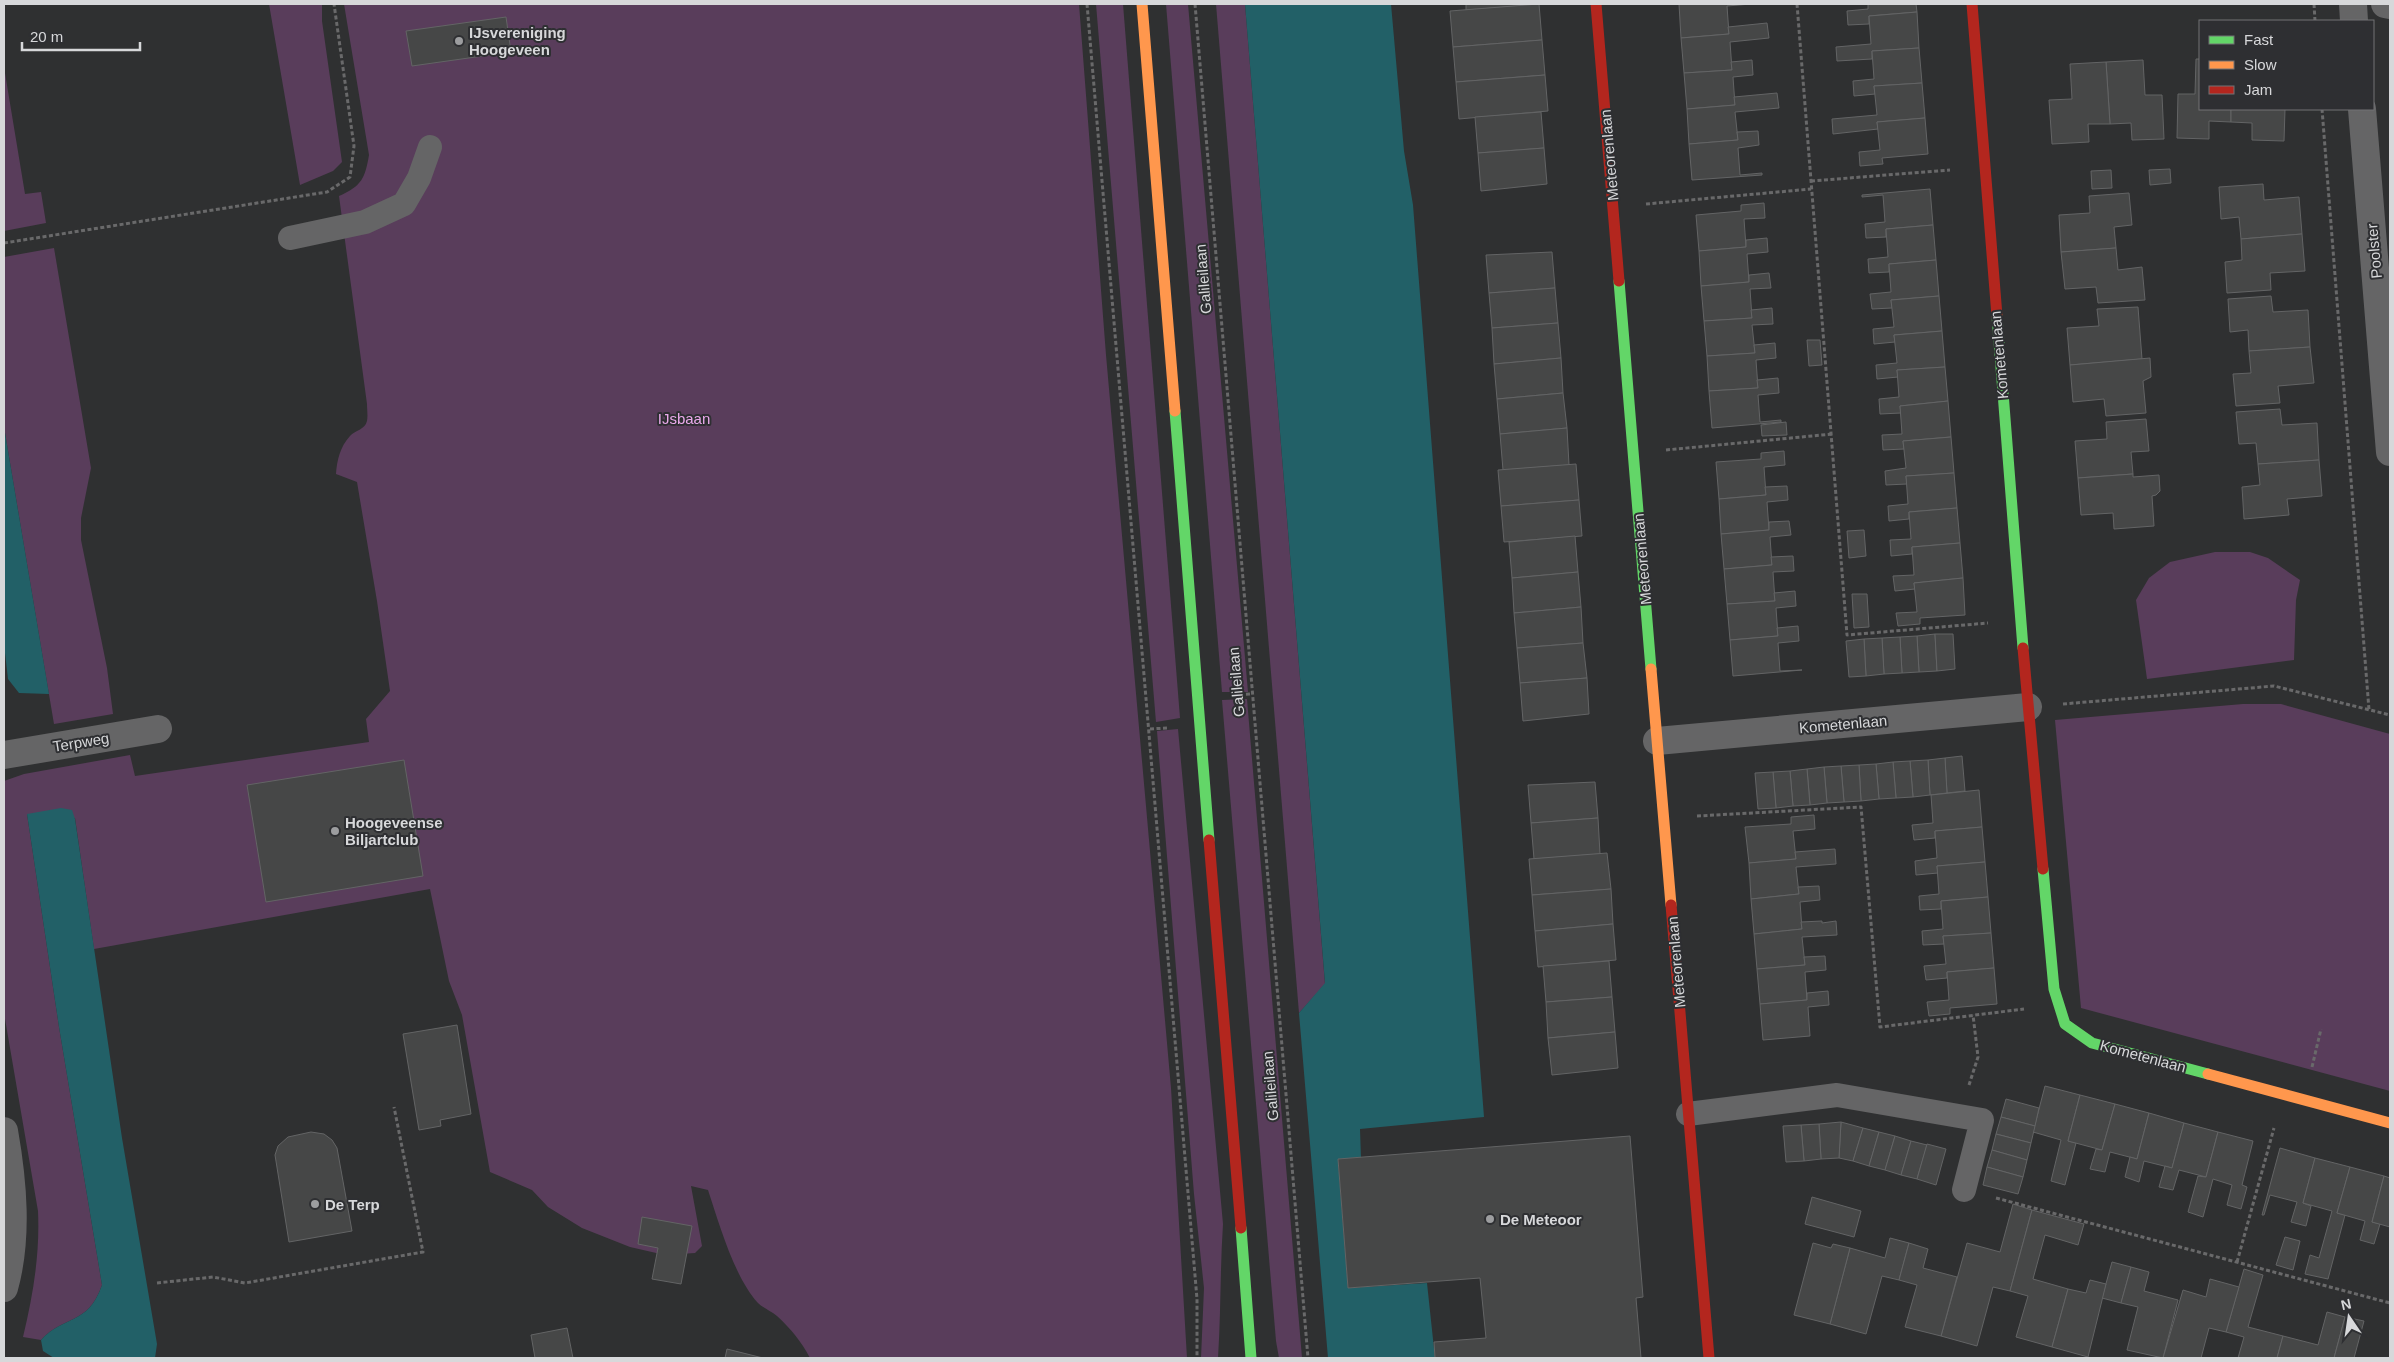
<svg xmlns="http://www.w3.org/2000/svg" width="2394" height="1362" viewBox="0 0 2394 1362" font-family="Arial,sans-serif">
<rect width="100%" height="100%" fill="#2f3031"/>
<g fill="#593d5b">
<path d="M269,4h53v17l20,141 -9,9 -33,14z"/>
<path d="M344,4h735l27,351 65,733 16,270h-377c-9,-17 -19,-29 -33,-42 -6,-5 -14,-8 -19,-13 -24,-26 -39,-80 -50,-113l-17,-4 11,60 -7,7 -30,2 -35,-8 -48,-19 -34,-21 -16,-17 -42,-18 -28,-157 -13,-34 -19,-92 -336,60 -19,-131 -48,-4 32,213 43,258c-14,41 -39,30 -61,55l-18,-3c10,-42 17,-82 15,-126l-34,-198v-232l20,-7 106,-19 5,21 234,-34 -3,-23 24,-28 -13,-90 -20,-119 -21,-8c1,-14 4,-27 14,-38 5,-6 15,-6 17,-15 1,-5 0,-12 0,-17l-28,-208c23,-10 26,-18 30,-41z"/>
<path d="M1096,4h27l57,714 -24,4z"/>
<path d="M1166,4h22l60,688h-26z"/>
<path d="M1216,4h29l80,980 -26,29z"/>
<path d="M4,67l21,127 16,-2 5,31 -42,8z"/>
<path d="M54,248l37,220 -10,50v22l26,128 6,46 -59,10 -50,-297v-170z"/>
<path d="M2215,552h35l18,6 32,22 -4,20 -2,60 -147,19 -11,-79 13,-22 21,-16z"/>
<path d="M1247,699l55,659h-23l-3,-17 -54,-641z"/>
<path d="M2243,704h38l109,30v357l-309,-83 -26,-288z"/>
<path d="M1178,729l45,495c-3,45 -2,89 -5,134h-17l3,-70 -10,-94 -37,-463z"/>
</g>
<g fill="#226067">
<path d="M1245,4h146l13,147 9,54 71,912 -124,12 1,30 -23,1 10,128 79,-5 8,75h-107l-29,-345 26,-30z"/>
<path d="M4,427l45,267 -30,-1 -11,-14 -4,-35z"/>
<path d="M61,808l11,2 3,9 47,319 35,206 -2,14h-101l-11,-7 -2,-11c22,-25 47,-14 61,-55l-43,-258 -32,-213z"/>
</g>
<g fill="#464747" stroke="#636465">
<path d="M1466,4h66v1l-66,5z"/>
<path d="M1539,4l3,36 -89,7 -3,-36z"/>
<path d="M1679,4h72l-24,2 2,28 -48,4z"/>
<path d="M1868,4h48l1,8 -48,4v8l-21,1 -1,-14 21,-2z"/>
<path d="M1917,12l2,36 -47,3v8l-35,2 -1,-14 35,-3 -2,-28z"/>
<path d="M506,17l5,35 -99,14 -6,-35z"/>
<path d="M1767,23l2,15 -39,4 2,28 -48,3 -3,-35 48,-4 -1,-7z"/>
<path d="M1542,40l3,35 -89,7 -3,-35z"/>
<path d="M1919,48l3,35 -48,3 1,8 -21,2 -1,-15 21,-2 -2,-28z"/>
<path d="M2196,59h4v50h31v13l-22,-1v18l-32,-1 1,-44h17z"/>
<path d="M1752,60l1,15 -20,2 2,28 -48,4 -3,-36 48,-3 -1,-8z"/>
<path d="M2143,60l2,35h17l2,44 -32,1 -1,-17 -21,1 -4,-62z"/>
<path d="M2106,62l4,62h-22l1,18 -37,2 -3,-44 23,-1 -2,-35z"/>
<path d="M1545,75l3,36 -89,8 -3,-37z"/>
<path d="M1922,83l3,35 -48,4 1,7 -45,5 -1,-15 45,-4 -3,-29z"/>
<path d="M1777,93l2,15 -44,4 3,28 -49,4 -2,-35 48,-4 -1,-8z"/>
<path d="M2231,109h54l-1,32 -32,-1v-17l-21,-1z"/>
<path d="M1541,112l3,36 -66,5 -3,-36z"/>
<path d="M1925,118l3,36 -46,4 1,6 -23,2 -1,-14 21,-2 -3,-28z"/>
<path d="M1758,131l1,14 -21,3 2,27 22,-2v2l-70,5 -3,-36 49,-4 -1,-8z"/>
<path d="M1544,148l3,36 -66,7 -3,-38z"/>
<path d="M2170,169l1,14 -21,2 -1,-15z"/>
<path d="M2111,170l1,18 -20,1 -1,-18z"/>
<path d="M2263,184l1,16 35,-3 3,37 -61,5 -2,-22 -18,2 -2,-32z"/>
<path d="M1930,189l3,36 -47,4v8l-20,1 -1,-14 20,-2 -2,-27 -21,2v-2z"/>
<path d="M2129,193l3,32 -18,2 2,21 -55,4 -2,-37 31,-2 -1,-17z"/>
<path d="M1764,203l1,15 -21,1 2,28 -47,4 -3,-36 45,-4v-6z"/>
<path d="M1933,225l3,35 -47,4v8l-20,1 -1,-14 20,-2 -2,-28z"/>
<path d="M2302,234l3,37 -35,2 1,17 -44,3 -2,-31 17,-2 -1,-21z"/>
<path d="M1767,238l1,14 -21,2 2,28 -48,4 -2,-35 47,-4v-7z"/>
<path d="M2116,248l2,22 24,-3 3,33 -47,3 -2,-16 -31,2 -4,-37z"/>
<path d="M1552,252l3,36 -66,5 -3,-38z"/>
<path d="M1936,260l3,36 -48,4 1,8 -20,1 -2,-15 21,-2 -2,-28z"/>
<path d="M1769,273l2,15 -21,1 2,29 -48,3 -3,-35 48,-4v-7z"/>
<path d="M1555,288l3,35 -66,5 -3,-35z"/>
<path d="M1939,296l3,35 -48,4 1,7 -21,2 -1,-15 21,-2 -3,-27z"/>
<path d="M2271,296l2,16 35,-2 2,37 -61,4 -1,-21 -18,2 -2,-33z"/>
<path d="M2138,307l4,52 -72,6 -3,-37 32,-2 -2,-17z"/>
<path d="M1772,308l1,16 -21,1 3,28 -48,3 -3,-35 48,-3 -1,-8z"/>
<path d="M1558,323l3,35 -67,6 -2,-36z"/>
<path d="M1942,331l3,36 -48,3 1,7 -21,2 -1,-14 21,-2 -3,-28z"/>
<path d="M1807,340h13l2,25 -13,1z"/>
<path d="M1775,343l1,15 -20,2 2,28 -49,3 -2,-35 48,-3 -1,-8z"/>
<path d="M2310,347l4,36 -36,3 2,17 -44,3 -3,-32 18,-1 -2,-22z"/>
<path d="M1561,358l2,35 -66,6 -3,-35z"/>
<path d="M2150,358l1,19 -8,4 3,32 -40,3 -2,-17 -31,3 -3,-37z"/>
<path d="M1945,367l3,34 -48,5 1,7 -21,1 -1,-15 20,-2 -2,-27z"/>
<path d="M1778,378l1,15 -21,2 2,27 21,-2v2l-69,6 -3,-37 49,-3 -1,-8z"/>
<path d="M1563,393l4,35 -67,6 -3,-35z"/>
<path d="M1948,401l3,36 -48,4 1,8 -21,1 -1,-15 20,-1 -2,-28z"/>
<path d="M2280,409l2,16 35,-2 2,37 -61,4 -2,-21 -17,1 -3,-32z"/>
<path d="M2146,419l3,32 -18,1 2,22 -55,4 -3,-37 32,-2 -1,-17z"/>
<path d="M1786,422l1,13 -25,1 -1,-11z"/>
<path d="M1567,428l2,37 -66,5 -3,-36z"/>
<path d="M1951,437l3,36 -48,3 1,8 -21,1 -1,-14 21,-3 -3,-27z"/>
<path d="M1784,451l1,14 -21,2 2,28 -47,4 -3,-37 45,-3v-6z"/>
<path d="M2319,460l3,36 -35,3 2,16 -45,4 -2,-32 18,-2 -2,-21z"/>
<path d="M1576,464l3,36 -78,6 -3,-36z"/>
<path d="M1954,473l3,35 -48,4v7l-20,2 -1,-15 20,-2 -2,-28z"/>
<path d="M2133,474v3l26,-2 1,16 -4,4 -4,1 2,30 -40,3 -1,-16 -32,2 -3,-37z"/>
<path d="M1787,486l1,14 -21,2 2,28 -48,4 -2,-35 47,-4 -1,-8z"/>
<path d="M1579,500l3,36 -78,6 -3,-36z"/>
<path d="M1957,508l3,35 -48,4v7l-21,2 -1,-16 21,-1 -2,-27z"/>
<path d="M1789,521l2,14 -21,2 2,28 -48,4 -3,-35 48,-4v-8z"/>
<path d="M1864,530l2,26 -17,2 -2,-27z"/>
<path d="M1575,536l3,36 -66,6 -3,-36z"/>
<path d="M1960,543l3,35 -49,5 1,6 -20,2 -2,-15 21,-1 -2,-28z"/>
<path d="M1793,556l1,15 -21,1 2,29 -48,3 -3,-35 48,-4 -1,-8z"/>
<path d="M1578,572l3,35 -67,6 -2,-35z"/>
<path d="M1963,578l2,37 -45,3v6l-22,2 -2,-13 21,-1 -3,-29z"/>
<path d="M1795,591l1,15 -20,2 2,28 -48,4 -3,-36 48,-3 -1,-8z"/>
<path d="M1852,594h15l2,33 -15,1z"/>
<path d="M1581,607l2,36 -66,5 -3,-35z"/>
<path d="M1798,626l1,15 -21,2 2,28 22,-1 -69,6 -3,-36 48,-4 -1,-8z"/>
<path d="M1935,634l2,37 -18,1 -2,-36z"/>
<path d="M1935,634h18l2,35 -18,2z"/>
<path d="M1917,636l2,36 -17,1 -2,-36z"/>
<path d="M1900,637l2,36 -18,1 -2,-36z"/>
<path d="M1882,638l2,36 -18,2 -2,-37z"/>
<path d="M1864,639l2,37 -17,1 -3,-36z"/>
<path d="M1583,643l4,35 -67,5 -3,-35z"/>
<path d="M1587,678l2,36 -66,7 -3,-38z"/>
<path d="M1962,756l3,35 -18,2 -2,-35z"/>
<path d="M1945,758l2,35 -17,2 -2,-35z"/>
<path d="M404,760l19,116 -157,26 -19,-117z"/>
<path d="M1928,760l2,35 -17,2 -3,-36z"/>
<path d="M1910,761l3,36 -17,1 -3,-36z"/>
<path d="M1893,762l3,36 -17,1 -3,-35z"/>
<path d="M1876,764l3,35 -18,2 -2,-36z"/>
<path d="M1859,765l2,36 -17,1 -3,-36z"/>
<path d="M1841,766l3,36 -17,1 -3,-36z"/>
<path d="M1824,767l3,36 -17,2 -3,-36z"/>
<path d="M1807,769l3,36 -17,1 -3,-35z"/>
<path d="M1790,771l3,35 -17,2 -3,-36z"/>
<path d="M1773,772l3,36 -18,1 -3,-36z"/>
<path d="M1595,782l3,36 -67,5 -3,-38z"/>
<path d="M1979,790l3,37 -47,4v7l-21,2 -2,-15 21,-2 -2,-28z"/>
<path d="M1814,815l1,14 -22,2 3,28 -47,4 -4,-36 46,-3v-7z"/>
<path d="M1598,818l2,36 -66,5 -3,-36z"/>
<path d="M1982,827l3,35 -48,4 1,7 -22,2 -1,-14 22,-3 -2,-27z"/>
<path d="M1835,849l1,15 -40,3 3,27 -48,5 -2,-36 47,-4 -1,-7z"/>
<path d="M1607,853l4,36 -79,6 -3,-36z"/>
<path d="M1985,862l3,35 -47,4v8l-21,1 -1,-14 20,-2 -2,-28z"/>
<path d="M1819,886l1,14 -20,2 2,27 -48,5 -3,-35 48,-5 -1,-7z"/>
<path d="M1611,889l2,35 -78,7 -3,-36z"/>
<path d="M1988,897l3,36 -48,3 1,8 -21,1 -1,-14 21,-2 -2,-28z"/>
<path d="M1822,921v2l14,-2 1,14 -35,2 3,28 -48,4 -3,-35 48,-5 -1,-7z"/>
<path d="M1613,924l3,36 -78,7 -3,-36z"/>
<path d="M1991,933l3,35 -47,4v6l-21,2 -2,-14 22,-2 -3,-28z"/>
<path d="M1825,956l1,14 -21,2 2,28 -47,4 -3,-35 48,-4 -1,-8z"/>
<path d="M1609,961l3,36 -66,5 -3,-36z"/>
<path d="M1994,968l3,36 -47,4v6l-21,2 -2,-14 22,-2 -2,-28z"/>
<path d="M1828,991l1,14 -21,2 2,29 -47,4 -3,-36 47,-4v-7z"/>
<path d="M1612,997l3,35 -67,6 -2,-36z"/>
<path d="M457,1025l14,89 -31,6 1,6 -22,4 -16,-96z"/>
<path d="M1615,1032l3,36 -66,7 -4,-37z"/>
<path d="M2045,1086l35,9 -12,46 8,2 -11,42 -14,-4 10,-41 -28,-8z"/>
<path d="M2080,1095l35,9 -13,46 -34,-9z"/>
<path d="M2006,1099l33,9 -4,18 -34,-9z"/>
<path d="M2115,1104l34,9 -12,46 -27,-7 -5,20 -15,-3 6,-20 6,1z"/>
<path d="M2149,1113l35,10 -12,45 -28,-7 -5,21 -14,-5 5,-20 7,2z"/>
<path d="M2001,1117l34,9 -4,17 -35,-9z"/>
<path d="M1841,1122l22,6 -10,33 -14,-3z"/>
<path d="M1841,1122l-2,36 -18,1 -2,-35z"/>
<path d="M2184,1123l34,9 -12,45 -27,-7 -6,20 -14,-3 6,-21 7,2z"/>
<path d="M1819,1124l2,35 -17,2 -3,-36z"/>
<path d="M1801,1125l3,36 -18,1 -3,-36z"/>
<path d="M1863,1128l16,4 -10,34 -16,-5z"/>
<path d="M311,1132l13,2 8,6 5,8 15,83 -63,11 -14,-87 3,-9 10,-9z"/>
<path d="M1879,1132l16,4 -10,34 -16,-4z"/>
<path d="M2218,1132l35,9 -11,44 5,2 -6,22 -14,-4 5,-20 -19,-6 -10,38 -15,-5 10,-36 8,1z"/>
<path d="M1996,1134l35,9 -4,17 -35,-10z"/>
<path d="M1630,1136l13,161 -7,1 5,60h-206l-1,-16 52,-4 -6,-60 -132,10 -10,-129z"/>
<path d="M1895,1136l16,5 -10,34 -16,-5z"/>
<path d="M1911,1141l16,4 -10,34 -16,-4z"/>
<path d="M1927,1144l19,5 -10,36 -19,-6z"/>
<path d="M2280,1148l35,10 -12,45 8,3 -5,20 -15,-4 6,-20 -27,-7 -6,20h-2z"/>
<path d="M1992,1150l35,10 -4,17 -36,-10z"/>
<path d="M2315,1158l35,9 -13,46 8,2 -17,64 -23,-5 5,-19 9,3 13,-47 -29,-8z"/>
<path d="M1987,1167l36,10 -5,17 -35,-9z"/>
<path d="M2350,1167l34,9 -12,46 8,2 -6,20 -14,-4 5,-19 -28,-8z"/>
<path d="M2384,1176l6,2v49l-18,-5z"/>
<path d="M1812,1197l49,14 -7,26 -49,-13z"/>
<path d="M2013,1204l19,6 -22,81 -17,-4 -16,59 -36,-10 26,-93 33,9z"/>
<path d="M2032,1210l52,14 -6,21 -33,-10 -12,44 35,10 -16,58 -36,-10 12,-41 -18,-5z"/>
<path d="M642,1217l50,9 -11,58 -29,-5 6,-31 -20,-4z"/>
<path d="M2285,1237l15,4 -7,29 -17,-5z"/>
<path d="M1890,1238l19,5 -10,37 -17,-4 -16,58 -36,-10 20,-76 35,10z"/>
<path d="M1813,1243l18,5 2,-4 17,4 -20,76 -36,-9z"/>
<path d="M1909,1243l19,6 -5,19 34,9 -16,59 -36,-9 12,-42 -18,-5z"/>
<path d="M2112,1262l19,5 -10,36 -19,-5z"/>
<path d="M2131,1267l18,5 -5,19 34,9 -15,58 -36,-8 11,-43 -17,-4z"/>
<path d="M2244,1269l19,6 -15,52 35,9 -6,22h-39l6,-21 -18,-5z"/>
<path d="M2210,1279l29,8 -13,45 -17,-4 -8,30h-38l20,-68 23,7z"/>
<path d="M2090,1280l16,4 -18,73 -36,-10 16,-58 18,4z"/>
<path d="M2327,1312l18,5 -11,41h-57l6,-22 35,9z"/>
<path d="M2345,1317l19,4 -10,37h-20z"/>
<path d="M567,1328l6,30h-38l-4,-23z"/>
<path d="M727,1349l36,9h-38z"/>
</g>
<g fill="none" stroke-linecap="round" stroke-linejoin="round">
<g stroke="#69696a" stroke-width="3" stroke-dasharray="4 2.5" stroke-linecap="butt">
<path d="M1087,4l110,1295v59"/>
<path d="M1195,4l113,1354"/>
<path d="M1797,4l50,631 141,-12"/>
<path d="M2314,4l1,17"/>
<path d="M2322,109l47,601"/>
<path d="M1811,181l139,-11"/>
<path d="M1646,204l165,-15"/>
<path d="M4,243l323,-51 23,-15 4,-31 -20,-142"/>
<path d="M1666,450l166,-16"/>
<path d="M1233,695l19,-1"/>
<path d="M2063,704l211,-18 116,29"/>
<path d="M1150,729l17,-1"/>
<path d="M1697,816l164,-9 19,220 144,-18"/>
<path d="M2312,1067l9,-38"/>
<path d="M1969,1085l9,-28 -5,-42"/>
<path d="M1996,1198l394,105"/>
<path d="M2237,1262l37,-134"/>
<path d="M157,1283l56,-6 32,6 178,-31 -29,-145"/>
</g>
<g stroke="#656566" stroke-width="24">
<path d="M290,238l75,-16 39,-18 15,-26 11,-31"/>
<path d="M1688,1114l149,-19 145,25 -18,70"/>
</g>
<g stroke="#656566" stroke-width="28">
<path d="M2353,4l1,17"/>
<path d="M2385,4l5,1"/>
<path d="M2362,109l28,343"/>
<path d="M1657,741l371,-34"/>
<path d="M4,755l154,-26"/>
<path d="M4,1131c9,51 14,107 0,157"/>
</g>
<g stroke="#63d668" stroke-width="11">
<path d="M1619,281l32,388"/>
<path d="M1997,316l26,332"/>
<path d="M1175,411l34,429"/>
<path d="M2043,869l11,120 11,35 27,19 116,31"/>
<path d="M1241,1228l10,130"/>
</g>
<g stroke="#ff974d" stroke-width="11">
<path d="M1142,4l33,407"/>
<path d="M1651,669l20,236"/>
<path d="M2208,1074l182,49"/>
</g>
<g stroke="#b3261e" stroke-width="11">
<path d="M1596,4l23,277"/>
<path d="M1972,4l25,312"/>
<path d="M2023,648l20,221"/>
<path d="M1209,840l32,388"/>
<path d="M1671,905l38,453"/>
</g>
</g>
<g fill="#9c9d9f" stroke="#2e2f32" stroke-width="2">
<circle cx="459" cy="41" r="5"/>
<circle cx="335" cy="831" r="5"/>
<circle cx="315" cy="1204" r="5"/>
<circle cx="1490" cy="1219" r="5"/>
</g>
<g text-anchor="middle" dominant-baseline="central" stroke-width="4" stroke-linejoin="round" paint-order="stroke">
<g font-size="15" font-weight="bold" fill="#d7d8da" stroke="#2e2f32" text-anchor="start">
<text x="469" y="32">IJsvereniging<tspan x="469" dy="17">Hoogeveen</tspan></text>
<text x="345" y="822">Hoogeveense<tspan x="345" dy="17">Biljartclub</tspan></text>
<text x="325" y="1204">De Terp</text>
<text x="1500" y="1219">De Meteoor</text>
</g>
<g font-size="15" fill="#d7d8da" stroke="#2e2f32">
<text transform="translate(1609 155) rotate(-95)">Meteorenlaan</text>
<text transform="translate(2374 251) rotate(-95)">Poolster</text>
<text transform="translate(1203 279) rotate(-95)">Galileilaan</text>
<text transform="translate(1999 355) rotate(-95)">Kometenlaan</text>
<text transform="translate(1642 559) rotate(-95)">Meteorenlaan</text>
<text transform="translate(1236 682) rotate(-95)">Galileilaan</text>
<text transform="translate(1843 724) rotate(-5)">Kometenlaan</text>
<text transform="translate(81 742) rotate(-9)">Terpweg</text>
<text transform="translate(1676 962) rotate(-95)">Meteorenlaan</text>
<text transform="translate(2143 1056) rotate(15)">Kometenlaan</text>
<text transform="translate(1270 1086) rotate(-95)">Galileilaan</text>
</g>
<g font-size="15" fill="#eaa9eb" stroke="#2e2f32">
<text x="684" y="418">IJsbaan</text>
</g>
</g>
<rect width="2394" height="1362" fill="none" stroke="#d7d8da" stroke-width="10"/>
<rect x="2199" y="20" width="175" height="90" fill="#2e2f32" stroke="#727375"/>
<rect x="2209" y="36" width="25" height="8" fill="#63d668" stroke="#727375"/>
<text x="2244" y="45" font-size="15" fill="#d7d8da">Fast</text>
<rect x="2209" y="61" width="25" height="8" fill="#ff974d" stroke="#727375"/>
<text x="2244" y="70" font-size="15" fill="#d7d8da">Slow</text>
<rect x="2209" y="86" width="25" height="8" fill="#b3261e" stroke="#727375"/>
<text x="2244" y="95" font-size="15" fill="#d7d8da">Jam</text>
<g transform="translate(2349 1317) rotate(347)" stroke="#2e2f32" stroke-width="4" paint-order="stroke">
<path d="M0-4L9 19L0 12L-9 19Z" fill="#d7d8da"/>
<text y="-8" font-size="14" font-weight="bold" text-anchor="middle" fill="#d7d8da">N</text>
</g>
<path d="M22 42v8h118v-8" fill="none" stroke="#d7d8da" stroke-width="2.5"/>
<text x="30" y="42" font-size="15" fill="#d7d8da" stroke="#2e2f32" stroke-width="4" paint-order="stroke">20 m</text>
</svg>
